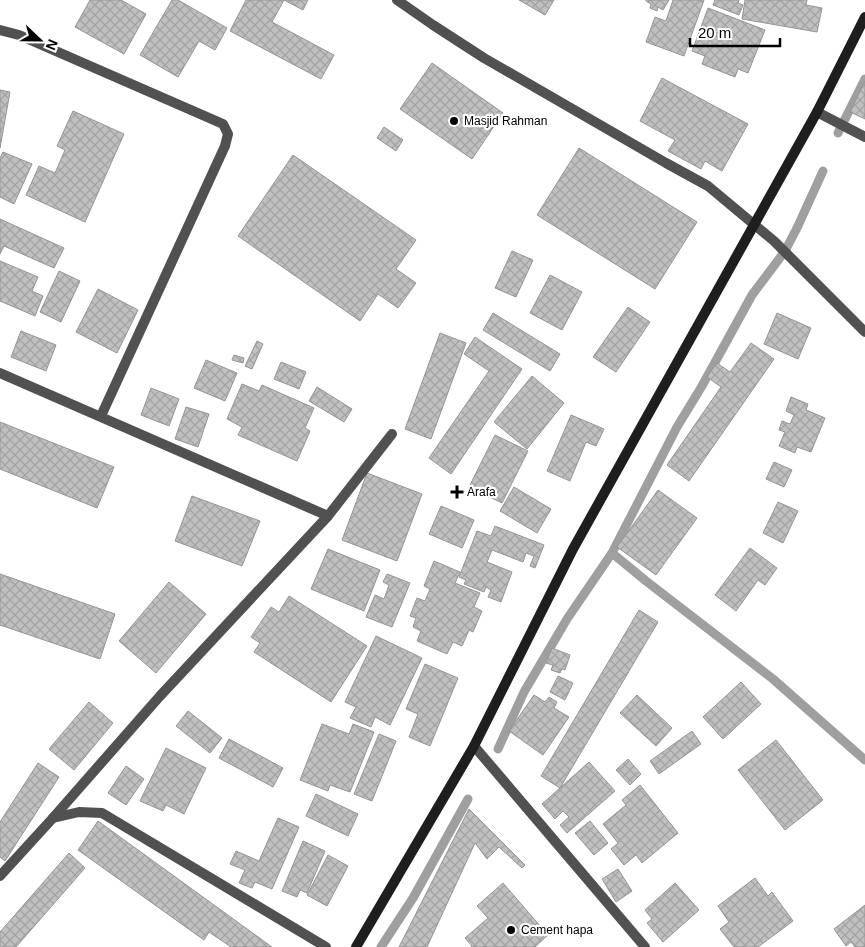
<svg xmlns="http://www.w3.org/2000/svg" width="865" height="947" viewBox="0 0 865 947" font-family="Arial,sans-serif">
<defs>
<pattern id="building-cross-hatch" width="8" height="8" patternUnits="userSpaceOnUse" patternTransform="scale(1.25)"><rect width="8" height="8" fill="#c0c0c0"/><path d="M0 0l8 8M0 8l8-8" fill="none" stroke="#a3a3a3"/></pattern>
</defs>
<rect width="100%" height="100%" fill="#fff"/>
<g fill="none" stroke-linecap="round" stroke-linejoin="round">
<g stroke="#9f9f9f" stroke-width="9">
<path d="M838,133l27,-54"/>
<path d="M612,553l34,28 127,98 92,81"/>
<path d="M498,749l26,-57 43,-73 45,-66 65,-126 25,-41 50,-91 33,-44 12,-23 26,-57"/>
<path d="M381,947l32,-49 55,-99"/>
</g>
</g>
<g fill="url(#building-cross-hatch)" stroke="#959595">
<path d="M90,0h31l25,14 -22,40 -49,-27z"/>
<path d="M172,0h6l49,28 -12,22 -16,-9 -21,36 -38,-22z"/>
<path d="M246,0h38l-12,22 62,33 -13,24 -91,-48z"/>
<path d="M284,0h24l-5,10z"/>
<path d="M519,0h35l-9,15z"/>
<path d="M646,0h23l-6,10 -5,-3 -1,4 -7,-3 1,-4 -5,-3z"/>
<path d="M673,0h31l-20,56 -38,-14 9,-25 11,4z"/>
<path d="M715,0h24l-1,3 5,2 -4,10 -26,-10z"/>
<path d="M745,0h62l-1,5 16,3 -5,24 -75,-13z"/>
<path d="M708,8l57,22 -17,43 -10,-4 -3,8 -33,-13 3,-8 -13,-5z"/>
<path d="M432,63l71,50 -31,46 -72,-50z"/>
<path d="M662,78l86,46 -26,47 -17,-10 -4,8 -33,-18 7,-11 -35,-19z"/>
<path d="M865,81v38l-15,-7z"/>
<path d="M0,90l10,2 -10,56z"/>
<path d="M73,111l51,23 -39,88 -59,-27 13,-29 16,7 10,-23 -8,-4z"/>
<path d="M384,127l19,13 -7,11 -19,-13z"/>
<path d="M579,148l118,74 -42,67 -118,-74z"/>
<path d="M3,152l29,12 -18,40 -14,-7v-39z"/>
<path d="M293,155l123,85 -20,29 20,14 -18,25 -20,-14 -18,27 -122,-85z"/>
<path d="M0,219l64,29 -10,20 -50,-22 -4,8z"/>
<path d="M512,251l21,9 -17,37 -21,-9z"/>
<path d="M0,261l38,16 -6,14 11,5 -8,20 -35,-15z"/>
<path d="M59,271l21,10 -19,41 -21,-10z"/>
<path d="M550,275l32,17 -20,38 -32,-17z"/>
<path d="M98,289l40,21 -21,43 -41,-21z"/>
<path d="M628,307l22,15 -34,50 -23,-15z"/>
<path d="M493,313l67,41 -10,17 -67,-41z"/>
<path d="M777,313l34,15 -13,31 -34,-15z"/>
<path d="M21,331l35,14 -10,26 -35,-14z"/>
<path d="M440,333l26,10 -35,96 -26,-10z"/>
<path d="M475,337l47,32 -71,105 -22,-16 60,-87 -25,-17z"/>
<path d="M257,341l6,3 -11,25 -7,-3z"/>
<path d="M751,343l23,16 -85,122 -22,-16 54,-78 -14,-10 10,-14 13,9z"/>
<path d="M234,355l10,3 -1,5 -11,-3z"/>
<path d="M206,360l31,13 -12,28 -31,-13z"/>
<path d="M281,362l25,10 -7,17 -25,-10z"/>
<path d="M532,376l32,27 -37,46 -33,-27z"/>
<path d="M242,384l17,7 3,-6 52,23 -9,20 5,3 -13,30 -59,-26 4,-8 -15,-8z"/>
<path d="M317,387l35,22 -8,13 -35,-21z"/>
<path d="M151,388l28,11 -10,27 -28,-11z"/>
<path d="M791,397l17,7 -2,6 19,8 -14,34 -14,-5 -2,6 -16,-7 6,-14 -6,-2 3,-9 8,3 4,-9 -8,-4z"/>
<path d="M186,407l23,7 -11,33 -23,-8z"/>
<path d="M571,415l33,14 -8,17 -10,-4 -16,39 -23,-10z"/>
<path d="M0,422l114,45 -17,41 -97,-39z"/>
<path d="M495,435l33,16 -26,52 -33,-16z"/>
<path d="M774,462l18,8 -8,17 -18,-8z"/>
<path d="M367,473l55,21 -25,67 -55,-21z"/>
<path d="M514,487l37,22 -14,24 -37,-22z"/>
<path d="M658,490l39,28 -41,57 -39,-28z"/>
<path d="M192,496l68,25 -18,45 -67,-25z"/>
<path d="M778,502l20,9 -15,32 -20,-10z"/>
<path d="M441,506l33,14 -12,28 -33,-14z"/>
<path d="M495,526l49,19 -9,23 -5,-2 4,-10 -8,-3 -3,9 -31,-12 -5,12 25,10 -11,30 -13,-5 3,-7 -5,-3 -2,5 -20,-8 2,-4 -7,-3 18,-46 14,5z"/>
<path d="M750,548l27,20 -12,17 -7,-5 -22,31 -21,-16z"/>
<path d="M328,549l52,21 -16,41 -53,-22z"/>
<path d="M434,561l26,11 -5,11 25,10 -6,14 8,4 -9,21 -4,-2 -7,16 -9,-4 -6,12 -30,-13 4,-10 -8,-4 3,-9 -6,-2 7,-18 8,3 5,-12 -6,-3z"/>
<path d="M0,574l115,40 -15,45 -100,-34z"/>
<path d="M387,574l23,9 -18,44 -26,-10 9,-22 9,4 5,-14 -6,-3z"/>
<path d="M169,582l37,32 -50,59 -37,-32z"/>
<path d="M289,596l78,50 -36,56 -77,-50 6,-9 -9,-6 20,-30 8,5z"/>
<path d="M639,610l19,12 -98,166 -19,-12z"/>
<path d="M376,636l46,22 -32,67 -15,-8 -4,10 -21,-9 6,-11 -11,-5z"/>
<path d="M552,648l18,7 -5,15 -3,-1 -2,4 -9,-3 2,-5 -7,-2z"/>
<path d="M425,664l33,14 -28,68 -21,-9 9,-23 -12,-5z"/>
<path d="M558,676l15,7 -8,17 -15,-8z"/>
<path d="M741,682l20,22 -38,35 -20,-22z"/>
<path d="M534,695l11,7 4,-5 8,5 -3,6 15,9 -26,38 -34,-24z"/>
<path d="M637,695l35,33 -16,18 -36,-33z"/>
<path d="M89,702l24,21 -39,47 -25,-21z"/>
<path d="M188,711l34,27 -12,15 -34,-27z"/>
<path d="M322,724l27,10 4,-10 21,8 -24,60 -20,-7 -2,6 -28,-11z"/>
<path d="M692,731l9,13 -42,30 -9,-13z"/>
<path d="M379,734l17,7 -24,60 -18,-7z"/>
<path d="M229,739l54,29 -10,19 -54,-29z"/>
<path d="M776,740l47,60 -38,30 -47,-60z"/>
<path d="M166,748l40,20 -22,46 -18,-9 -3,6 -23,-10z"/>
<path d="M628,759l13,15 -11,11 -14,-15z"/>
<path d="M589,762l26,29 -48,42 -7,-8 9,-8 -6,-6 -8,8 -13,-15z"/>
<path d="M38,763l21,14 -54,84 -5,-4v-35z"/>
<path d="M126,766l18,13 -18,26 -18,-12z"/>
<path d="M640,785l38,48 -36,30 -6,-8 -12,10 -13,-16 7,-6 -15,-19 23,-19 -4,-5z"/>
<path d="M316,794l42,20 -10,22 -42,-20z"/>
<path d="M469,809l56,56 -3,3 -23,-21 -12,12 -12,-16 -48,104h-28z"/>
<path d="M278,818l21,9 -27,62 -17,-7 -3,6 -13,-5 6,-13 -15,-6 6,-13 23,10z"/>
<path d="M98,821l174,126h-41l-22,-15 -5,8 -126,-90z"/>
<path d="M590,821l18,22 -14,12 -19,-22z"/>
<path d="M303,841l22,10 -18,42 -7,-3 -3,7 -15,-6z"/>
<path d="M69,853l16,15 -69,79h-16v-15z"/>
<path d="M328,855l20,11 -21,40 -20,-11z"/>
<path d="M618,869l14,22 -16,11 -14,-23z"/>
<path d="M755,878l13,18 4,-4 21,29 -35,26h-24l-14,-18 9,-7 -11,-16z"/>
<path d="M503,883l45,52 -13,12h-64l1,-1 -7,-8 23,-20 -11,-12z"/>
<path d="M675,883l24,27 -36,32 -16,-19 5,-4 -7,-9z"/>
<path d="M865,905v42h-10l-4,-5 -5,4 -12,-17z"/>
</g>
<g fill="none" stroke-linecap="round" stroke-linejoin="round">
<g stroke="#515151" stroke-width="10">
<path d="M397,0l36,25 51,33 182,105 42,23 66,55 91,91"/>
<path d="M0,30l19,5 204,89 5,10 -3,12 -124,270"/>
<path d="M817,112l48,25"/>
<path d="M0,373l328,143"/>
<path d="M474,746l171,201"/>
<path d="M53,818l26,-6 23,1 224,134"/>
<path d="M0,876l52,-57 108,-123 168,-180 64,-82"/>
</g>
<path stroke="#1e1e1e" stroke-width="10" d="M356,947l118,-201 99,-197 244,-437 48,-95"/>
</g>
<g fill="#000" stroke="#fff" stroke-width="2">
<circle cx="454" cy="121" r="5"/>
<path d="M454.5 484.5h5v5h5v5h-5v5h-5v-5h-5v-5h5z"/>
<circle cx="511" cy="930" r="5"/>
</g>
<g text-anchor="middle" dominant-baseline="central" stroke-width="4.5" stroke-linejoin="round" paint-order="stroke">
<g font-size="12" fill="#000" stroke="#fff" text-anchor="start">
<text x="464" y="121">Masjid Rahman</text>
<text x="467" y="492">Arafa</text>
<text x="521" y="930">Cement hapa</text>
</g>
</g>
<g transform="translate(40 40) rotate(112)" stroke="#ffffff" stroke-width="4" paint-order="stroke">
<path d="M0-4L9 19L0 12L-9 19Z" fill="#000000"/>
<text y="-8" font-size="14" font-weight="bold" text-anchor="middle" fill="#000000">N</text>
</g>
<path d="M690 38v8h90v-8" fill="none" stroke="#000000" stroke-width="2.5"/>
<text x="698" y="38" font-size="15" fill="#000000" stroke="#ffffff" stroke-width="4" paint-order="stroke">20 m</text>
</svg>
